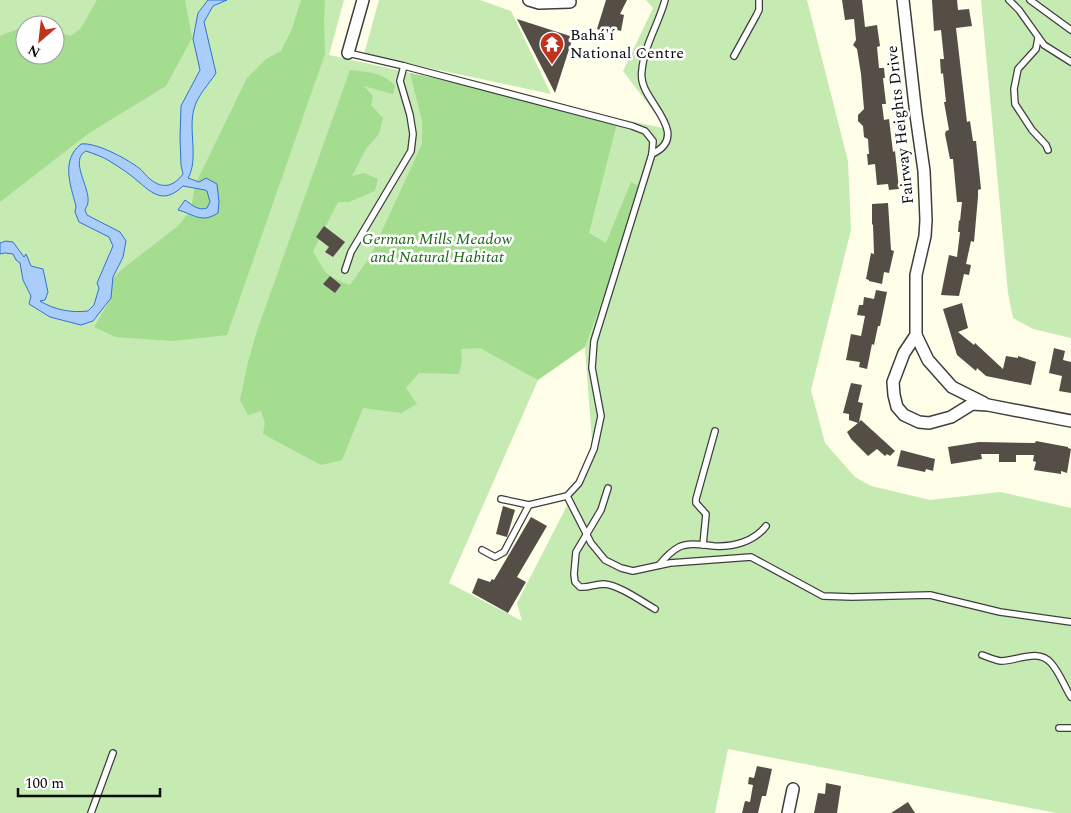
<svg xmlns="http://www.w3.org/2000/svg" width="1071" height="813" viewBox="0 0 1071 813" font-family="Spectral,serif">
<rect width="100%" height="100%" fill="#ffffe9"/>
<g fill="#c5eab2" fill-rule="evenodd">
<path d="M0,0h344l-15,55 338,74 -44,-58 30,-63 -7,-8h161l41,161 3,69 -40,160 14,53 30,34 16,9 59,14 70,-8 71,16v305h-15l-328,-64 -13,64h-715zM25,25h30v30h-30zM585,347l8,108 -76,148 5,18 -73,-38 89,-203z"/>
<path d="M379,0h101l31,11 40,83 -187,-40z"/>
<path d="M981,0h90v338l-38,-9 -20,-11 -5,-25z"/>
</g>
<g fill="#a4dc90">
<path d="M97,0h88l7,38 -26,48 -77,47 -89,69v-166l25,-10v29h30v-23l16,4 10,-8z"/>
<path d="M301,0h24l-1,18 1,36 -98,281 -54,6 -57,-4 -22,-10 17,-29 1,-18 9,-10 57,-44 13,-16 4,-25 52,-107 19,-19 15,-8 11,-22z"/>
<path d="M350,70c17,2 33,2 45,16l-2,8 -29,-8 9,10 -2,9 12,13 -4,16 -13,15 -14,27 12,-3 14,6 -3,12 -26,11h-11l-25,49c13,23 11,24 37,34l20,-28 52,-113v-23l-12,-48 208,46 -29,114 17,10 25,-61 12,6 -58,159 -47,33 -58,-32 -19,1 1,12 -3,13 -40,-1 -13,15 11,16 -16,9 -38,-5 -21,52 -21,5 -58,-31 2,-11 -4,-12 -13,4 -8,-15 8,-38 9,-31z"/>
</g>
<path fill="#abcdf9" stroke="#2f73d3" d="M208,0h19l-14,6 -9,16 12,51c-7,11 -19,23 -22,36 -6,20 5,51 -6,69l11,4 7,-4 11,6 2,18 -1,11c-17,11 -24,1 -40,-3l7,-10c7,5 13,11 22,8l3,-6 -3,-11 -2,-1 -22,-4c-17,16 -27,11 -43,-3 -9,-8 -19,-15 -29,-21 -7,-5 -17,-8 -25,-11 -17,9 4,36 2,51 0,3 -2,5 -3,8l2,5 33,17 6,9 -3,16 -10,20 -2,21 -18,23 -12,4 -31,-8 -21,-13 2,-8 -8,-16 -3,-17 -4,-3 -3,-6 -8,-1 -5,1v-11l6,-2 7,1 11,15 2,-3 5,12 12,3 5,23 -3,8 -5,1c15,9 31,12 48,10l6,-6 5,-17 -2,-5 16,-37 -4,-9 -30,-15 -4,-10 1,-6c-6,-22 -15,-46 5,-62 15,-2 46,15 58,24 4,3 7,8 11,11 13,11 24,7 33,-5l-2,-9 -1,-27 1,-32 19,-36 -7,-31 5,-26z"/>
<g fill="#544e47">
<path d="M606,0h21l-7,14 4,1 -3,16 -7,-2 -1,3 -5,-1v2l-11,-4z"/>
<path d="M842,0h20l3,27 12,-2 3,21 -3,1 2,21h5l1,10h-2l3,26h-4l2,16 5,-1 4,33 2,-1 4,38 -10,1 -1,-6 -11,1 -2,-21 -7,1 -1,-11h2l-1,-15 -4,-2 -1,-11 -5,-5v-6l6,-6 -3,-35 -4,-25 -4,-4 3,-5 -2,-21 -9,1z"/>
<path d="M932,0h25l1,10 11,-1 3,17 -16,2 11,94 3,-1 3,20h3l5,48 -3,1v7l-4,45 -3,-1 -5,23 5,1 -2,10 -5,-1 -5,22 -18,-1 8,-40 8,2 3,-25h-2l1,-12 1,1 2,-19h-5l-4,-43h-3l-5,-25 1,-3 3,-1 -5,-28h2l-3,-29 -2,1 -1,-15h4l-3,-29 -7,1z"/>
<path d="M517,19l56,18 -18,56z"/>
<path d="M888,203l3,47 3,1 -5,22 -5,-1 -2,12 -13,-3v-1l-3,-1 5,-26 3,1 -1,-30 -1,1v-21z"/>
<path d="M324,226l21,16 -12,15 -8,-5 4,-5 -13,-10z"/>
<path d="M330,276l11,9 -6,8 -12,-9z"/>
<path d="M876,290l11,2 -7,34h-2l-4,19 -2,-1 -5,25 -8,-2 1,-5 -14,-2 5,-26 10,2 4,-20 -8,-1 2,-10h4l1,-8 10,2z"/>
<path d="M962,303l6,25 -10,4 16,13 1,-2 28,26 3,-13 12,2v-2l18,6 -5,23 -45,-9 -9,-8 -1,3 -19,-16 -14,-46z"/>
<path d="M1054,348l11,3 -2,9 8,2v31l-12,-2 3,-15 -13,-3z"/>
<path d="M851,383l11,2 -4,17 5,1 -4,19 2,-2 34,31 -5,5 -3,-2 -2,2 -8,-7 -9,7 -17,-17 -4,-7 11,-9 -9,-3v-6l-6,-1z"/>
<path d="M1036,441l32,6v1l3,1 -4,24 -6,-2v3l-27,-4 2,-8 -3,-1 1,-6h-18v7h-17v-8h-18l1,5 -31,5 -3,-17 31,-5 56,1z"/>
<path d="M901,450l34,9 -2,12 -7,-2 -1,3 -28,-6z"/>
<path d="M503,506l12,4 -8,27 -11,-3z"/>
<path d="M531,517l16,9 -30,51 9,5 -18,31 -36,-20 6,-15 12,4 2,-3 2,1z"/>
<path d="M757,766l15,3 -6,27h-4l-4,17h-16l3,-12 5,1 3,-17 -5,-1 1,-7 5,1z"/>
<path d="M826,783l15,3 -4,27h-23l4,-20 7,1z"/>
<path d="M908,802l7,11h-24z"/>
</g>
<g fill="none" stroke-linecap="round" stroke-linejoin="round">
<defs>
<g id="service">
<path d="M1009,0l10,10 25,35 27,17"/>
<path d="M1030,0l41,30"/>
<path d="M1038,38l-2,11 -18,20 -4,20 1,15 17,26 14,15 2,5"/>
<path d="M348,53l56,13 228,60 13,5 8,10 -1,13 -58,187 -2,27 9,48 -7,33 -15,34 -12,13 24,47 14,17 16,8 12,3 37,-8 81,-6 72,39 29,1 78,-2 70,17 71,10"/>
<path d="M734,56l22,-40 3,-6v-10"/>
<path d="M652,154c35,-16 2,-45 -7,-65 -3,-6 -4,-13 -3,-19 2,-24 17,-47 23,-70"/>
<path d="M345,270l6,-18 60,-101 2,-17 -3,-19 -10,-34 4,-15"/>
<path d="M608,488l-7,22 -25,42 -2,22 1,8 5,5c8,1 15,-3 24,-3 15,1 37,17 51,25"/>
<path d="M501,499l28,6"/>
<path d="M703,545l3,-31 -10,-11v-4l19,-68"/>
<path d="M482,550l13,7 9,-5 25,-47 38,-9"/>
<path d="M659,565c5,-6 12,-14 20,-18 10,-5 24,-2 35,-1 19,1 40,-4 52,-20"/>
<path d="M982,655c6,2 12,5 19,6 16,0 37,-13 50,2 9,10 13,23 20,34"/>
<path d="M1059,728h12"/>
<path d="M91,813l22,-60"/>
</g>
<g id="minor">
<path d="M529,0l10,3 31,-1"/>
<path d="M903,0l13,115 8,56 2,49 -1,16 -9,39v60l-12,18 -11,29 1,13 3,12 7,8 15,7 10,1 22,-6 21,-13 16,1 83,16"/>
<path d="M348,53l15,-53"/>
<path d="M916,335l12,25 24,27 32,16"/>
<path d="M788,813l5,-24"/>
</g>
</defs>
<use href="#service" stroke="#3e3e3e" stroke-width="8"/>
<use href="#minor" stroke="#3e3e3e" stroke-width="14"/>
<use href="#service" stroke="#fff" stroke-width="5.5"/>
<use href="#minor" stroke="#fff" stroke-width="11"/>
</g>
<defs>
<symbol id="temple-pin" viewBox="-11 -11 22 30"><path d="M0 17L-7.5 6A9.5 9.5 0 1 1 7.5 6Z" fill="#c0341e" stroke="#fff"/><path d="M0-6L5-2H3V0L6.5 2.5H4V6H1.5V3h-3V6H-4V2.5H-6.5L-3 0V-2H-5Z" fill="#fff"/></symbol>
</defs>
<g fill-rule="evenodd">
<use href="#temple-pin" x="538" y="30" width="28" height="38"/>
</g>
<g text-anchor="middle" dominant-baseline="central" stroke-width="5" stroke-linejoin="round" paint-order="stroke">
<g font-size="16" fill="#0b0b0b" stroke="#fff" text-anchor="start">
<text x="570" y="35">Bahá'í<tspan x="570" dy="18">National Centre</tspan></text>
</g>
<g font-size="16" fill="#0b0b0b" stroke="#fff">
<text transform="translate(900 125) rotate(-96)">Fairway Heights Drive</text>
</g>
<g font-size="16" font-style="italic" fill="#1b6519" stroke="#fff">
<text x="437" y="239">German Mills Meadow<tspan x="437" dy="18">and Natural Habitat</tspan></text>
</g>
</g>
<g transform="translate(40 40) rotate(208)"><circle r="24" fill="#ffffff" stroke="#9d9d9d"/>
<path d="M0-4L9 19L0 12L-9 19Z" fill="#c0341e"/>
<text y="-8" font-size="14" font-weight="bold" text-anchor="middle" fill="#0b0b0b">N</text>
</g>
<path d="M18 788v8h142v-8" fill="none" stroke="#0b0b0b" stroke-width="2.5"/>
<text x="25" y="788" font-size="15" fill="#0b0b0b" stroke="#ffffff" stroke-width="4" paint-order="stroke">100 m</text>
</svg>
